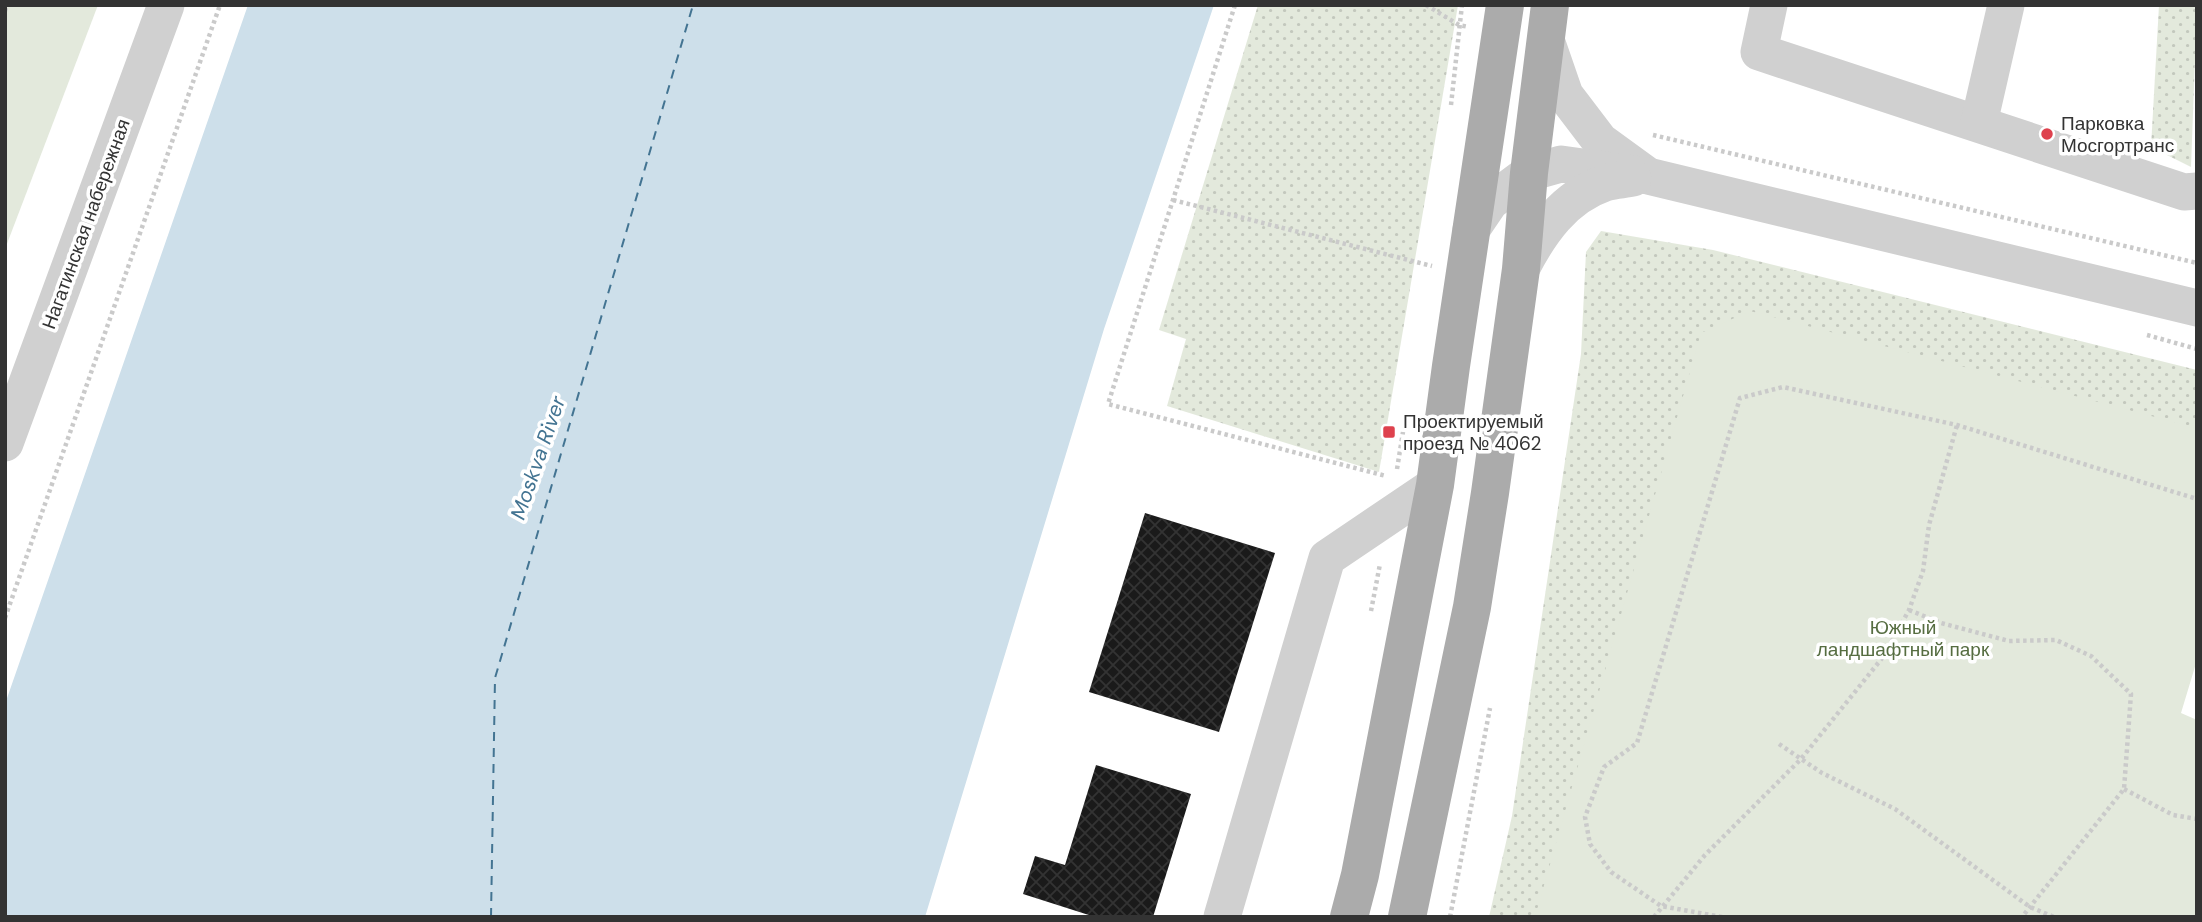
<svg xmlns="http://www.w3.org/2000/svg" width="2202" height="922" viewBox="0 0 2202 922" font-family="'DM Sans',sans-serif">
<defs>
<pattern id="grass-dots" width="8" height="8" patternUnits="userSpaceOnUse" patternTransform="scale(1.75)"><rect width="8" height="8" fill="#e3e9dc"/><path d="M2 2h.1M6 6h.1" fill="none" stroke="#c3c8bd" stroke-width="1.8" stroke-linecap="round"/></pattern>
<pattern id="building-cross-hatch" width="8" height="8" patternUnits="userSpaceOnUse" patternTransform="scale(1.75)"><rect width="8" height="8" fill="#1a1a1a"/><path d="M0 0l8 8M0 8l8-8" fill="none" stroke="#333"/></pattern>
</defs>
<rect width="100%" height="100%" fill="#fff"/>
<g fill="url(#grass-dots)">
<path d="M1258,5h200l-79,467 -212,-66 19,-67 -27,-9z"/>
<path d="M2159,5h38l-6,162 -40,-20z"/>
<path d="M1601,231l112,19 484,120v90l-557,457h-151l23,-101 69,-462 5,-102z"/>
</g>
<g fill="#e3e9dc">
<path d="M5,5h93l-93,244z"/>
<path d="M1750,311l447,117v232l-16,53 16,7v197h-662l166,-584z"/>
</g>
<path fill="#cddfea" d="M248,5h966l-110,324 -179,588h-920v-213z"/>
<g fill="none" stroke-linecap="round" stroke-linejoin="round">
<path stroke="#437492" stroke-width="2" stroke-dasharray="9 7" stroke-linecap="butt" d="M491,917l4,-239 198,-673"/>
</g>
<g fill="url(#building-cross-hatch)">
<path d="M1145,513l130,40 -56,179 -130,-40z"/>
<path d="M1096,765l95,29 -38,123h-58l-72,-23 12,-38 30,9z"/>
</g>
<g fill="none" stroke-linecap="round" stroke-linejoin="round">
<g stroke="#cacaca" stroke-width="4.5" stroke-dasharray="3.5 3.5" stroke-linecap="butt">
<path d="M1235,5l-127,399 278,72"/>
<path d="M1426,5l33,20 10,2"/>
<path d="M5,11l2,-6"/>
<path d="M1451,105l11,-100"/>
<path d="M1653,135l544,128"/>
<path d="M1173,200l259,66"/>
<path d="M2147,335l50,14"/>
<path d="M1397,469l6,-37"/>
<path d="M1909,610l32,13 68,18 47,-1 35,16 40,38 -7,95 -102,128"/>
<path d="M1371,611l9,-47"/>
<path d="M5,618l215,-613"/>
<path d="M1779,744l43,29 73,36 135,98 24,10"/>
<path d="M2124,789l49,26 24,4"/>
<path d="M1450,917l40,-209"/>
<path d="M1654,917l51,-62 96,-96 82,-102 26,-47 14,-39 6,-46 28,-100"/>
<path d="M1722,917l-61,-11 -50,-34 -21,-28 -5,-27 19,-50 33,-24 103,-345 43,-11 174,38 240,74"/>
</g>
<g stroke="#d0d0d0" stroke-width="37">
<path d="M1769,5l-10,47 425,140 13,-1"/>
<path d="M1546,40l19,55 35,46 44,32"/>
<path d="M1979,123l27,-118"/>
<path d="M1471,230l19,-28 39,-29 32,-9 87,12 549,132"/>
<path d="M1521,269c19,-37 43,-72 84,-86 9,-3 19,-3 28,-5"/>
<path d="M5,443l161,-438"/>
<path d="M1222,917l105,-359 108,-73"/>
</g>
<g stroke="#ababab" stroke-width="38">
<path d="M1349,917l11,-42 75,-390 16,-119 54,-361"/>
<path d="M1407,917l65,-310 18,-114 31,-224 8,-96 21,-168"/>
</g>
</g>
<g fill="#de414d" stroke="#fff" stroke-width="2.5">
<circle cx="2047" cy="134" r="7"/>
<rect x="1382" y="425" width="14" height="14" rx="3.5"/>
</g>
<g text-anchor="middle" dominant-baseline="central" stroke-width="7" stroke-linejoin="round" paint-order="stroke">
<g font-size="19" fill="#333" stroke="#fff" text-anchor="start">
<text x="2061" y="123">Парковка<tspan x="2061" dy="22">Мосгортранс</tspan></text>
<text x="1403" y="421">Проектируемый<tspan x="1403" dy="22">проезд № 4062</tspan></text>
</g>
<g font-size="19" fill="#333" stroke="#fff">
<text transform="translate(86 224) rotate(-70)">Нагатинская набережная</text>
</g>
<g font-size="19" fill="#566d41" stroke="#fff">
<text x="1903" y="627">Южный<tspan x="1903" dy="22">ландшафтный парк</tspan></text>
</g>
<g font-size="21" font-style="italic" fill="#437492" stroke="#fff">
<text transform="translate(538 458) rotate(-71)">Moskva River</text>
</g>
</g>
<rect width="2202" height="922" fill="none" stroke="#333333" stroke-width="14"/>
</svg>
